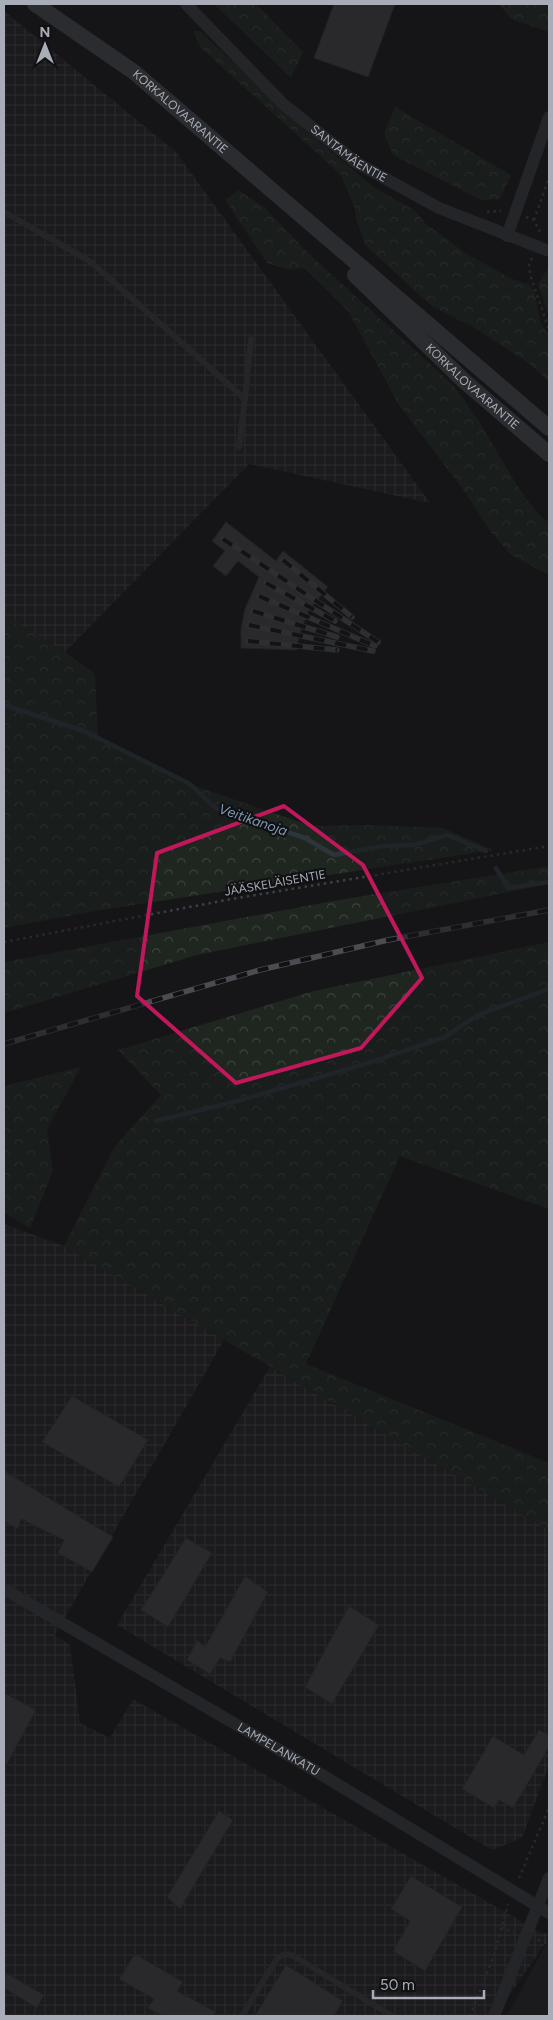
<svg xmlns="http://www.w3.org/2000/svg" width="553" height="2020" viewBox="0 0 553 2020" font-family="Figtree,sans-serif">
<defs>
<pattern id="industrial-grid" width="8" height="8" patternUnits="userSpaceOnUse" patternTransform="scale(1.25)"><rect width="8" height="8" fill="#222225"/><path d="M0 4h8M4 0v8" fill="none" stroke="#3f3f43"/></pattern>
<pattern id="forest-crowns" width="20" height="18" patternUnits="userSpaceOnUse" patternTransform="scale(1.25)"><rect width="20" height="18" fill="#1e261f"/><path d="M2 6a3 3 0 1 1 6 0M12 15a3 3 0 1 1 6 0" fill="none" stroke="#3c433d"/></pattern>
</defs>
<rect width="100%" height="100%" fill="#161618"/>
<path fill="#222225" d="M549,1939v77h-42z"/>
<g fill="url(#industrial-grid)">
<path d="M4,11l172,141 254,351 -181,-39 -184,188 -61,-37z"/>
<path d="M4,1224l60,22 160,94 -169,295 15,10 10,78 30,15 23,-39 407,233 9,2v4l-54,78h-491z"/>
<path d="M270,1367l279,163v235l-27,73 -30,12 -375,-225z"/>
</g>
<g fill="url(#forest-crowns)">
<path d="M214,4h42l47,48 -12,26z"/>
<path d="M499,4h50v28l-38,-13z"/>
<path d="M193,31h7l104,98 71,59 39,22 12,14 41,30 43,24 18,6 6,6 7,34 8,11v46l-22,-19 -54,-35 -40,-20 -67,-61 -10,-27 -1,-10 -14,-34 -140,-127z"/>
<path d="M395,107l116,68 -11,24 -19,1 -88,-45 -9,-22z"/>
<path d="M239,190l26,18 43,45 142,129c19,22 34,47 49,73 15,25 27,49 50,68v52l-38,-20 -20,-23 -26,-40 -66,-87 -51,-94 -44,-43 -15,2 -22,-7 -42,-63z"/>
<path d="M549,267v48l-11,-31z"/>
<path d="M4,615l61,37 30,22 3,64 92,46 121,42 61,-1 71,3 50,22 -398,61 -91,17z"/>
<path d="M549,866v18l-352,71 -193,58v-51l329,-61z"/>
<path d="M549,942v267l-149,-53 -94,208 243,99v67l-485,-284 51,-100 46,-51 -43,-45 196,-59z"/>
<path d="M81,1067l-34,62 6,42 -23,57 -26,-15v-127z"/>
</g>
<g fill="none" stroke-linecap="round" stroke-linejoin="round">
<g stroke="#2c353c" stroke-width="4.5">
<path d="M4,705l80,26 106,53 25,24 90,30 29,17 49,-9 31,-1 33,-10 39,16"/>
<path d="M496,868l12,20 41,-6"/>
<path d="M156,1121l74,-18 132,-38 81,-27 35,-23 71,-26"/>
</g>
</g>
<g fill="#404145" stroke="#303034">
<path d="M334,4h61l-27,73 -54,-19z"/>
<path d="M226,522l50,39 7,-10 45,36 -19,23 -10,25 -2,15 -56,-2v-19l4,-20 14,-32 -21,-16 -12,15 -13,-10 12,-15 -13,-10z"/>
<path d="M72,1396l76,44 -29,47 -77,-45z"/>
<path d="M4,1471l109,66 -21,35 -34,-19 6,-13 -43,-21 -3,10 -14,-8z"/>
<path d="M186,1538l26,15 -44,74 -27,-17z"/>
<path d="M245,1576l23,16 -38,70 -10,-4 -10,16 -23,-14 10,-20 8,7z"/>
<path d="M349,1606l30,19 -47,79 -27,-17z"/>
<path d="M4,1693l32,17 -32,59z"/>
<path d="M539,1730l10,5v12l-36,61 -14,-8 -5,8 -32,-19 31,-53 31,19z"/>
<path d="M219,1811l14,9 -53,89 -13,-12z"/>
<path d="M411,1876l51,31 -37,64 -32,-20 17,-30 -19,-12z"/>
<path d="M135,1954l48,28 -6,9 39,21 -3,4h-51l-14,-8 6,-9 -35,-20z"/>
<path d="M286,1965l57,36 -9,15h-79z"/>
<path d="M4,1972l40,23 -7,13 -33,-20z"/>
</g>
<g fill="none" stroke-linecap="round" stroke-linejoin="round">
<g stroke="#3d3f44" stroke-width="2.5" stroke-dasharray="2.5 4" stroke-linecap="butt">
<path d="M487,212l14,-1"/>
<path d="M526,217l8,3 6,12"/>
<path d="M534,220l15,-42"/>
<path d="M532,258l-3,7 1,9 19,56"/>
<path d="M4,942l228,-43 317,-53"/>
<path d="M519,1878l30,-70"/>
<path d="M501,1928l13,4"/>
<path d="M538,1940l11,4"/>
<path d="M470,2016l24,-61 14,-51"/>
</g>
<g stroke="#37383d" stroke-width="6">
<path d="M4,212l87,50 154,137 -6,48"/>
<path d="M245,399l6,-60"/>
<path d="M242,2016l34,-56c6,-7 13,-7 21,-2l95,58"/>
</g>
<g stroke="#37383d" stroke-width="12">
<path id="s1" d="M186,4l97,100 74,59 82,45 110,43"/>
<path d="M507,236l42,-119"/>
<path id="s2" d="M4,1589l310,181 235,143"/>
<path d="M494,2016l55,-138"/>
</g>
<g stroke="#45474d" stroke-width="16">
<path id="s3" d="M35,4l99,68 415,356"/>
<path id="s4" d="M355,275l108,105 86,74"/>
</g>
<defs>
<g id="rail">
<path d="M223,539l155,103"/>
<path d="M283,560l69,57"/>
<path d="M266,583l69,38"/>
<path d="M259,596l116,50"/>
<path d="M253,611l84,26"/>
<path d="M249,625l124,26"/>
<path d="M248,641l89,9"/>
<path d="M4,1044l256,-74 128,-30 161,-30"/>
</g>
</defs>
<use href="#rail" stroke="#4a4c52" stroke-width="5.5"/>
<use href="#rail" stroke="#111113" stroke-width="4" stroke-dasharray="11" stroke-linecap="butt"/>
</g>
<path d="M0 0H553V2020H0ZM284,806l79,59 59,113 -61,70 -125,35 -99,-87 20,-143z" fill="#161618" fill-opacity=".55" fill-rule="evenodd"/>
<path fill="none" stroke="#c2185b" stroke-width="4" stroke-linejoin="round" d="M284,806l79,59 59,113 -61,70 -125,35 -99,-87 20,-143z"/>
<g text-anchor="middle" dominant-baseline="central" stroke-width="4.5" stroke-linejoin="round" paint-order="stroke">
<g font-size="12" fill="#a8adb8" stroke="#111113">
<text stroke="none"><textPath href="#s3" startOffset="181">KORKALOVAARANTIE</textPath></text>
<text stroke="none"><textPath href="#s1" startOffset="222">SANTAMÄENTIE</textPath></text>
<text stroke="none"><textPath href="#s4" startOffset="162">KORKALOVAARANTIE</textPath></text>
<text transform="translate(275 883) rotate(-10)">JÄÄSKELÄISENTIE</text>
<text stroke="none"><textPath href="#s2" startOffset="318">LAMPELANKATU</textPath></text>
</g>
<g font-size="14" font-style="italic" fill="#7f9bb3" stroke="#111113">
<text transform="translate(253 820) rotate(19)">Veitikanoja</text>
</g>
</g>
<rect width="553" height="2020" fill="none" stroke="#a8adb8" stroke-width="10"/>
<g transform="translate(45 45)" stroke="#111113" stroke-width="4" paint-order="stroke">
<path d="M0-4L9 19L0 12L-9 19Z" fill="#a8adb8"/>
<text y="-8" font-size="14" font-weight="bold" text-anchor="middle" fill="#a8adb8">N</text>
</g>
<path d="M373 1990v8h111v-8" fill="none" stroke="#a8adb8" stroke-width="2.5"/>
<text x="380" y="1990" font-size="15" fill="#a8adb8" stroke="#111113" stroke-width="4" paint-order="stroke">50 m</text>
</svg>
